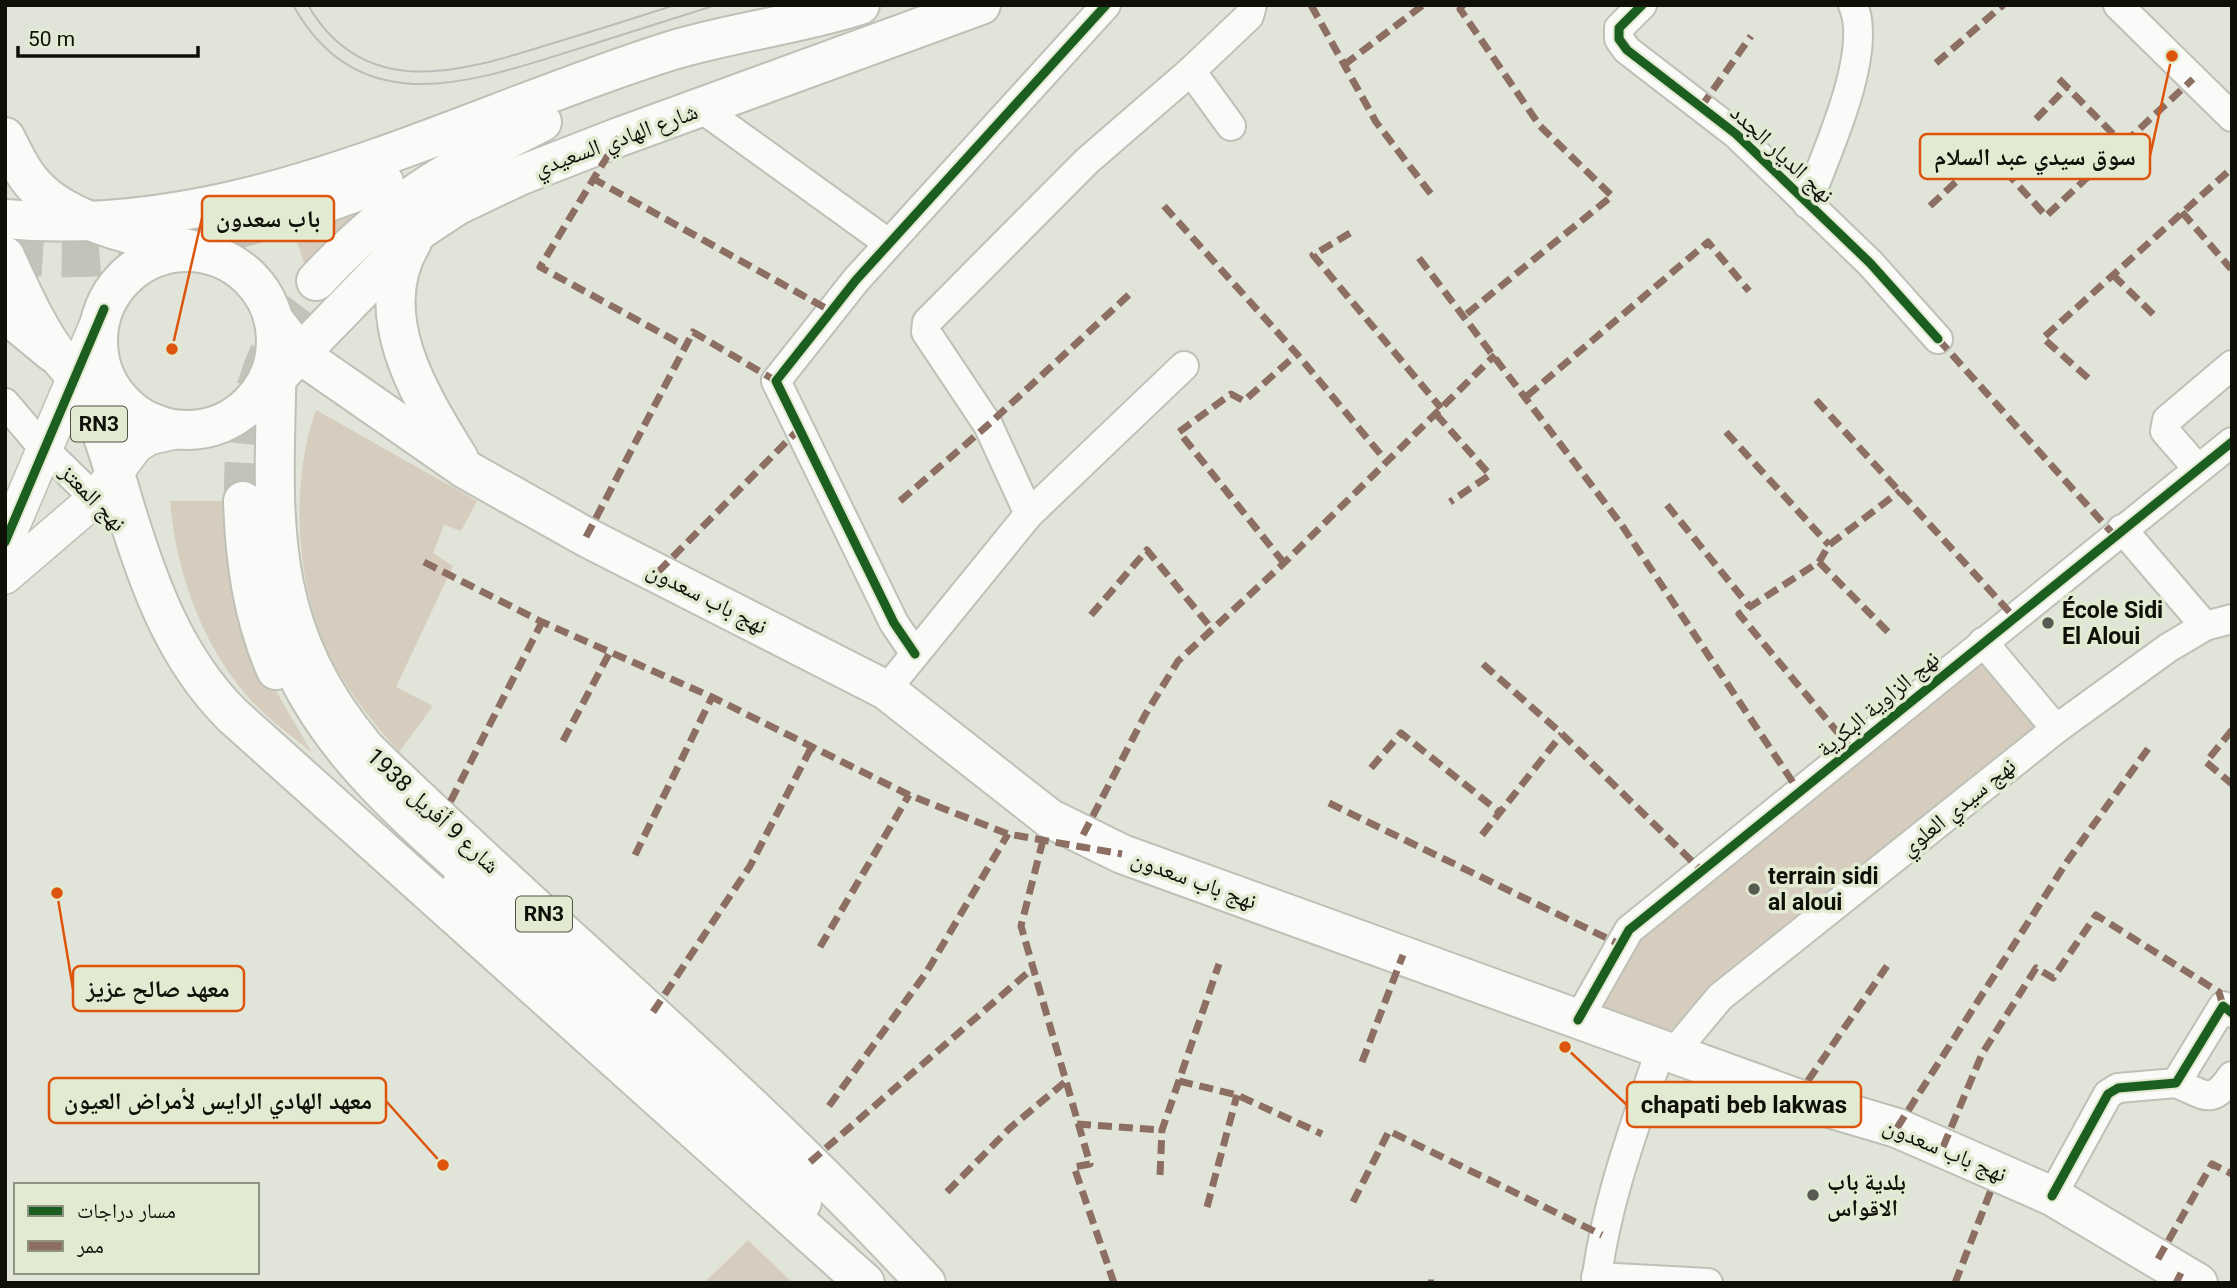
<svg xmlns="http://www.w3.org/2000/svg" width="2237" height="1288" viewBox="0 0 2237 1288" font-family="Roboto,'Noto Naskh Arabic',sans-serif">
<rect width="100%" height="100%" fill="#e1e4d8"/>
<g fill="#d6cdbe">
<path d="M379,198l-74,68 -12,-37z"/>
<path d="M316,410l161,91 -16,30 -17,-6 -11,28 20,13 -57,121 37,19 -34,46c-25,-29 -49,-57 -67,-91 -36,-69 -43,-178 -16,-251z"/>
<path d="M170,501h63l39,183 40,69c-22,-18 -45,-35 -64,-56 -47,-54 -72,-126 -78,-196z"/>
<path d="M1980,653l68,77 -349,275 -37,33 -77,-28 45,-72z"/>
<path d="M748,1240l45,43h-89z"/>
</g>
<g fill="none" stroke-linecap="round" stroke-linejoin="round">
<g stroke="#c2c4b9" stroke-width="38" stroke-dasharray="38 19" stroke-linecap="butt">
<path d="M5,253c102,18 190,-13 287,-38"/>
<path d="M243,501c-1,-89 14,-152 73,-220"/>
</g>
<defs>
<g id="minor">
<path d="M1642,5l-23,23v11l8,11 109,84 134,129 68,76"/>
<path d="M2118,5l114,112"/>
<path d="M1191,71l40,55"/>
<path d="M701,108l187,135"/>
<path d="M1807,204c18,-48 67,-151 46,-199"/>
<path d="M5,403l39,46 65,63"/>
<path d="M2198,469l-33,-38 2,-11 65,-55"/>
<path d="M1029,514l-41,-89 -62,-93 1,-10 160,-161 104,-90 58,-55 3,-11"/>
<path d="M2122,529l83,97"/>
<path d="M1983,642l73,87"/>
<path d="M915,654l-21,-31 -118,-242 80,-101 250,-275"/>
<path d="M886,690l143,-176 155,-148"/>
<path d="M1578,1020l51,-90 603,-488"/>
<path d="M1674,1052l46,-55 336,-268 112,-81 37,-22 27,-7"/>
<path d="M2176,1083c30,12 35,23 56,-7"/>
<path d="M2052,1196l56,-102 10,-6 58,-5 47,-77 9,7"/>
<path d="M1596,1277l112,6"/>
<path d="M1596,1283c10,-82 39,-157 65,-235"/>
</g>
<g id="tertiary">
<path d="M5,542l99,-233"/>
<path d="M5,576l91,-78 40,-53 13,-8 32,-7"/>
</g>
<g id="secondary">
<path d="M292,215l92,-33"/>
<path d="M5,219c236,22 447,-99 665,-168 62,-19 128,-26 190,-46"/>
<path d="M412,242c-44,72 9,155 47,217"/>
<circle cx="187" cy="341" r="89"/>
<path d="M316,281c72,-78 132,-112 226,-159"/>
<path d="M5,313l47,39"/>
<path d="M274,320l27,35 164,114 121,68 300,153 163,128 73,36 674,244 101,30 155,68 146,87"/>
<path d="M256,399l164,-169 38,-25 61,-29 100,-39 362,-132"/>
<path d="M243,501c2,59 9,114 33,169"/>
<path d="M280,634c38,112 130,184 214,261"/>
<path d="M460,888l342,314"/>
</g>
<g id="primary">
<path d="M277,348c-2,158 -20,272 89,401 185,180 385,344 560,534"/>
<path d="M99,356l9,62"/>
<path d="M75,377c25,41 36,84 50,130 23,76 50,151 107,208l633,568"/>
</g>
<g id="trunk">
<path d="M5,137c10,19 19,40 35,54 38,37 121,50 171,64"/>
<path d="M5,256c38,83 61,137 153,169"/>
</g>
</defs>
<use href="#minor" stroke="#bec1b7" stroke-width="32"/>
<use href="#tertiary" stroke="#bec1b7" stroke-width="38"/>
<use href="#secondary" stroke="#bec1b7" stroke-width="42"/>
<use href="#primary" stroke="#bec1b7" stroke-width="42"/>
<use href="#trunk" stroke="#bec1b7" stroke-width="42"/>
<use href="#minor" stroke="#fafbf9" stroke-width="28"/>
<use href="#tertiary" stroke="#fafbf9" stroke-width="35"/>
<use href="#secondary" stroke="#fafbf9" stroke-width="38"/>
<use href="#primary" stroke="#fafbf9" stroke-width="38"/>
<use href="#trunk" stroke="#fafbf9" stroke-width="38"/>
<g stroke="#bcbdba" stroke-width="2">
<path d="M293,5c65,116 173,79 275,47 49,-16 99,-31 148,-47"/>
<path d="M308,5c56,97 153,67 239,40 43,-13 85,-26 128,-40"/>
</g>
<g stroke="#8d6e63" stroke-width="7" stroke-dasharray="14 7" stroke-linecap="butt">
<path d="M1311,5l65,117 58,76"/>
<path d="M1463,5l-3,4 80,117 72,70 -148,120"/>
<path d="M1936,63l67,-58"/>
<path d="M1344,65l79,-60"/>
<path d="M2059,79l64,65"/>
<path d="M1701,107l50,-71"/>
<path d="M2036,119l31,-32"/>
<path d="M619,137l-79,130 145,79"/>
<path d="M592,178l237,132"/>
<path d="M1164,206l133,148 90,108"/>
<path d="M1930,206l58,-54 58,64 147,-137"/>
<path d="M2182,212l49,57"/>
<path d="M1350,233l-37,22 128,153"/>
<path d="M1419,258l202,266 179,269"/>
<path d="M2113,275l43,42"/>
<path d="M1938,339l176,196"/>
<path d="M2088,378l-45,-40 189,-170"/>
<path d="M1527,396l181,-154 41,49"/>
<path d="M1816,400l198,217"/>
<path d="M1436,414l54,61 -40,27"/>
<path d="M1726,432l103,113"/>
<path d="M900,501l88,-76 146,-135"/>
<path d="M1667,505l83,102"/>
<path d="M586,537l107,-205 83,49"/>
<path d="M424,562l118,60 170,75 197,98 99,39 114,20"/>
<path d="M1819,562l70,71"/>
<path d="M1284,563l-105,-131 52,-38 13,7 53,-47"/>
<path d="M658,572l143,-145"/>
<path d="M1091,615l56,-65 65,79"/>
<path d="M1483,664l79,70 140,137"/>
<path d="M2232,730l-26,32 26,22"/>
<path d="M563,741l47,-89"/>
<path d="M1853,751l-114,-137 80,-52 10,-17 71,-54"/>
<path d="M1371,768l30,-35 97,78"/>
<path d="M1329,803l290,141"/>
<path d="M441,820l101,-198"/>
<path d="M1083,835l62,-120 33,-54 106,-98 211,-208"/>
<path d="M1482,835l80,-101"/>
<path d="M1043,840l-22,86 69,238 -16,3 40,116"/>
<path d="M635,855l77,-158"/>
<path d="M820,947l89,-152"/>
<path d="M653,1012l97,-146 62,-120"/>
<path d="M1362,1062l41,-107"/>
<path d="M1179,1081l58,14 85,39"/>
<path d="M1796,1098l91,-132"/>
<path d="M829,1106l97,-133 82,-139"/>
<path d="M1077,1124l85,6"/>
<path d="M1897,1128l169,-265 84,-117"/>
<path d="M1943,1147l39,-93 54,-86 17,10 43,-63 123,77 4,14"/>
<path d="M810,1162l222,-193"/>
<path d="M1160,1175l2,-45 57,-166"/>
<path d="M947,1192l63,-64 55,-46"/>
<path d="M1353,1202l36,-71 213,104"/>
<path d="M1207,1207l30,-112"/>
<path d="M2158,1259l54,-95 20,10"/>
<path d="M1428,1283h6"/>
<path d="M1955,1283l43,-111"/>
<path d="M2176,1283l5,-10"/>
</g>
<defs>
<g id="cycleway">
<path d="M1642,5l-23,23v11l8,11 109,84 134,129 68,76"/>
<path d="M5,542l99,-233"/>
<path d="M915,654l-21,-31 -118,-242 80,-101 250,-275"/>
<path d="M1578,1020l51,-90 603,-488"/>
<path d="M2052,1196l56,-102 10,-6 58,-5 47,-77 9,7"/>
</g>
</defs>
<use href="#cycleway" stroke="#e3ead2" stroke-width="13"/>
<use href="#cycleway" stroke="#1b5e20" stroke-width="9"/>
</g>
<g fill="#585b51" stroke="#e3ead2" stroke-width="2.5">
<circle cx="2048" cy="623" r="7"/>
<circle cx="1754" cy="889" r="7"/>
<circle cx="1813" cy="1195" r="7"/>
</g>
<g text-anchor="middle" dominant-baseline="central" stroke-width="7" stroke-linejoin="round" paint-order="stroke">
<g fill="#e3ead2" stroke="#4f5245" stroke-width="2">
<rect x="71" y="406.5" width="56" height="35" rx="5"/>
<rect x="516" y="896.5" width="56" height="35" rx="5"/>
</g>
<g font-size="21" font-weight="bold" fill="#0f1109">
<text x="99" y="424">RN3</text>
<text x="544" y="914">RN3</text>
</g>
<g font-size="23" fill="#0f1109" stroke="#e3ead2">
<text transform="translate(616 140) rotate(-20)">شارع الهادي السعيدي</text>
<text transform="translate(1782 154) rotate(43)">نهج الديار الجدد</text>
<text transform="translate(93 498) rotate(46)">نهج المعتز</text>
<text transform="translate(707 598) rotate(27)">نهج باب سعدون</text>
<text transform="translate(1878 704) rotate(-40)">نهج الزاوية البكرية</text>
<text transform="translate(1958 807) rotate(-39)">نهج سيدي العلوي</text>
<text transform="translate(433 811) rotate(43)">شارع 9 أفريل 1938</text>
<text transform="translate(1194 880) rotate(20)">نهج باب سعدون</text>
<text transform="translate(1945 1150) rotate(23)">نهج باب سعدون</text>
</g>
<g font-size="23" font-weight="bold" fill="#0f1109" stroke="#e3ead2" text-anchor="start">
<text x="2062" y="610">École Sidi<tspan x="2062" dy="26">El Aloui</tspan></text>
<text x="1768" y="876">terrain sidi<tspan x="1768" dy="26">al aloui</tspan></text>
<text x="1827" y="1182">بلدية باب<tspan x="1827" dy="26">الاقواس</tspan></text>
</g>
</g>
<path fill="none" stroke="#dd550c" stroke-width="2.5" d="M2172 56L2150 156M172 349L202 218M57 893L73 989M443 1165L386 1101M1565 1047L1627 1105"/>
<g fill="#dd550c" stroke="#e3ead2" stroke-width="2.5">
<circle cx="2172" cy="56" r="7"/>
<circle cx="172" cy="349" r="7"/>
<circle cx="57" cy="893" r="7"/>
<circle cx="443" cy="1165" r="7"/>
<circle cx="1565" cy="1047" r="7"/>
</g>
<g fill="#e3ead2" stroke="#dd550c" stroke-width="2.5">
<rect x="1920" y="134" width="230" height="45" rx="7"/>
<rect x="202" y="196" width="132" height="45" rx="7"/>
<rect x="73" y="966" width="171" height="45" rx="7"/>
<rect x="49" y="1078" width="337" height="45" rx="7"/>
<rect x="1627" y="1082" width="234" height="45" rx="7"/>
</g>
<g font-size="24" text-anchor="middle" font-weight="bold" fill="#0f1109">
<text x="2035" y="165">سوق سيدي عبد السلام</text>
<text x="268" y="227">باب سعدون</text>
<text x="158" y="997">معهد صالح عزيز</text>
<text x="218" y="1109">معهد الهادي الرايس لأمراض العيون</text>
<text x="1744" y="1113">chapati beb lakwas</text>
</g>
<rect width="2237" height="1288" fill="none" stroke="#0f1109" stroke-width="14"/>
<rect x="14" y="1183" width="245" height="91" fill="#e3ead2" stroke="#8e9382" stroke-width="2"/>
<rect x="28" y="1206" width="35" height="10" fill="#1b5e20" stroke="#8e9382" stroke-width="2"/>
<text x="77" y="1218" font-size="21" fill="#0f1109">مسار دراجات</text>
<rect x="28" y="1241" width="35" height="10" fill="#8d6e63" stroke="#8e9382" stroke-width="2"/>
<text x="77" y="1253" font-size="21" fill="#0f1109">ممر</text>
<path d="M18 46v10h180v-10" fill="none" stroke="#0f1109" stroke-width="3.5"/>
<text x="28" y="46" font-size="21" fill="#0f1109" stroke="#e3ead2" stroke-width="5" paint-order="stroke">50 m</text>
</svg>
